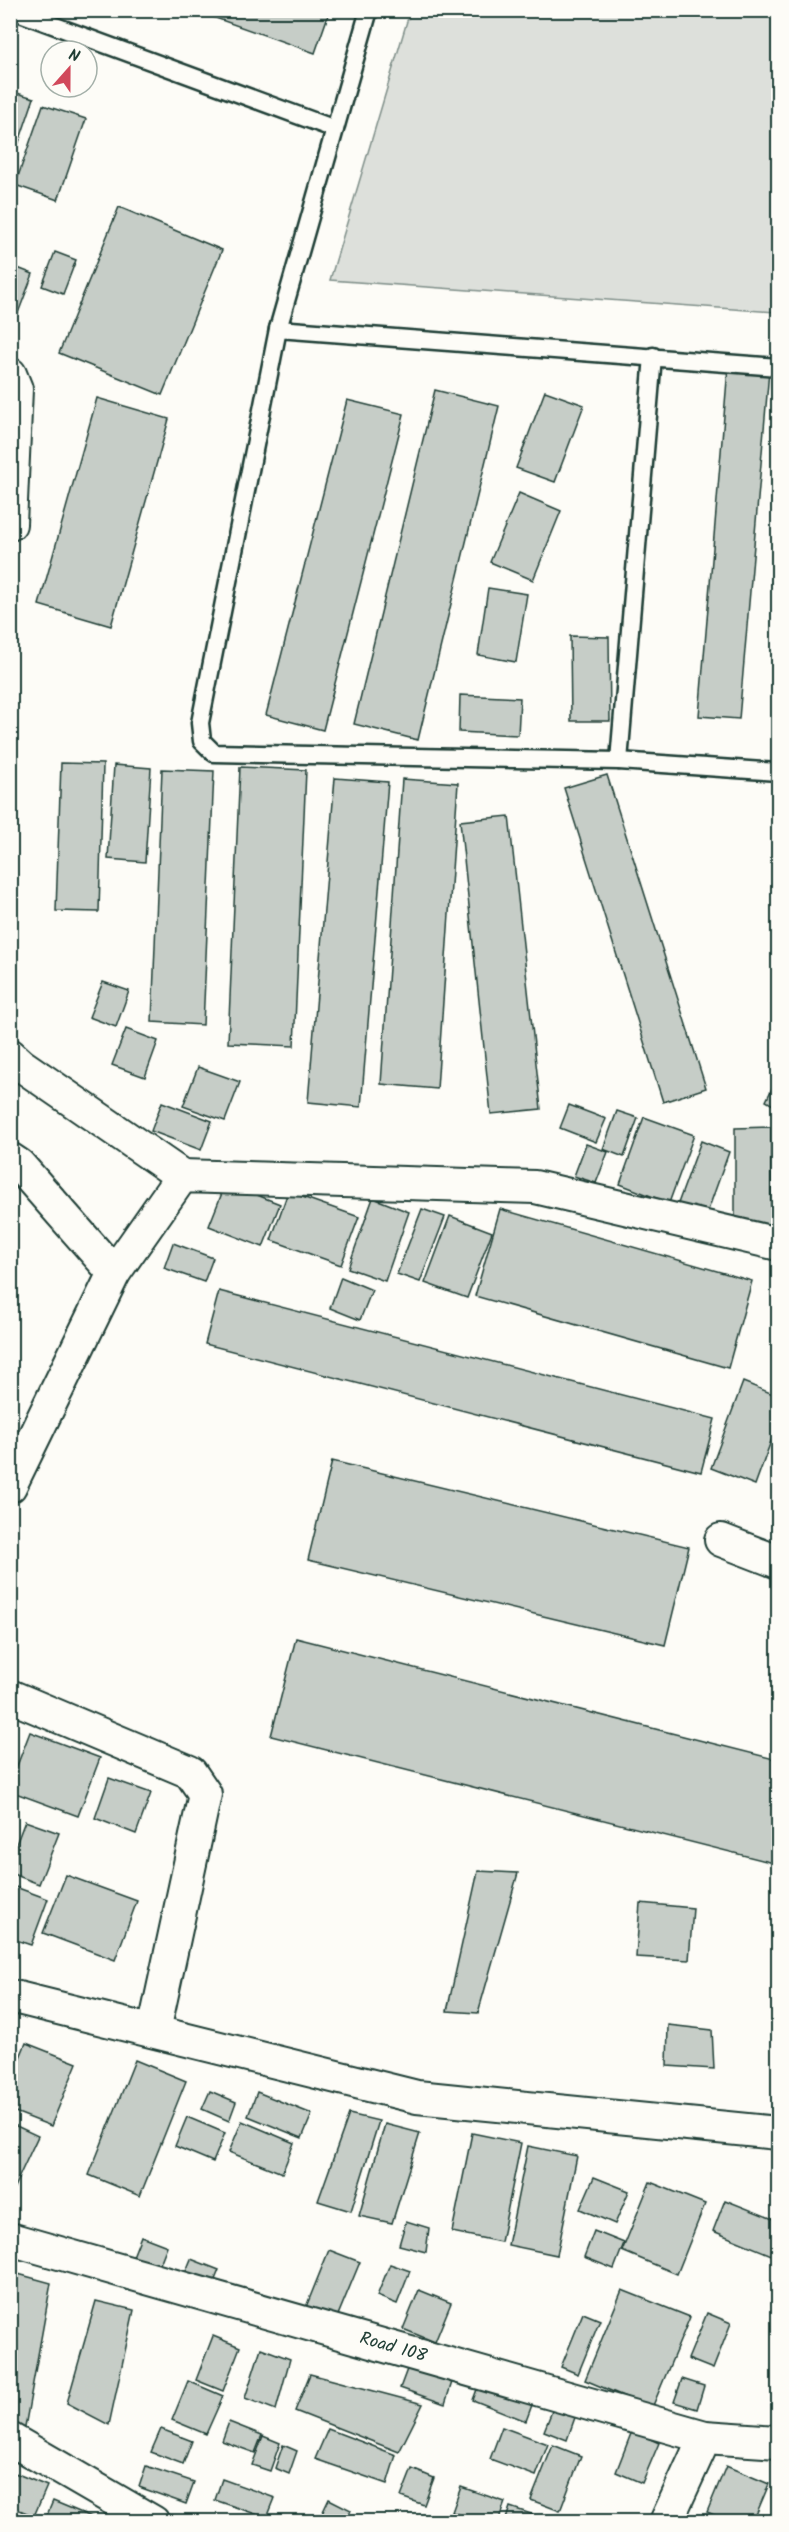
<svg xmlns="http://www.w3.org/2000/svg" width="789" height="2532" viewBox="0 0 789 2532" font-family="Kalam,sans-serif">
<rect width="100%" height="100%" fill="#fdfcf7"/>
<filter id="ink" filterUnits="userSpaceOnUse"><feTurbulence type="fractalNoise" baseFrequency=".0167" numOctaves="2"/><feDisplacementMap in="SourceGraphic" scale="12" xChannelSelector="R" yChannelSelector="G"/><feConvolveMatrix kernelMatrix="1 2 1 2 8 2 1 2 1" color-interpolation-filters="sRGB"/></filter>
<g filter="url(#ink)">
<path fill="#dde0db" stroke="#7e8e88" stroke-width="1.5" d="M410,11h368v292l-2,9 -446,-32z"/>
<g fill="#c6cdc7" stroke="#1f3d34" stroke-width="1.5">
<path d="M193,10h137l-15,43z"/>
<path d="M10,91l24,7 -17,50 -7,-2z"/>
<path d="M43,105l43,14 -28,81 -43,-15z"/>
<path d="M119,207l103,43 -60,145 -103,-42z"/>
<path d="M55,252l21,8 -13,34 -21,-8z"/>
<path d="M10,265l23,9 -18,47 -5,-1z"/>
<path d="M728,368l41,3 -30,348 -40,-3z"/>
<path d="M435,390l64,16 -81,334 -64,-16z"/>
<path d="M545,391l39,14 -29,77 -39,-14z"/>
<path d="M97,398l72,21 -58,207 -72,-21z"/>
<path d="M347,400l57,14 -81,316 -57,-15z"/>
<path d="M519,493l42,18 -28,69 -43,-18z"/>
<path d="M488,588l39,6 -11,68 -38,-7z"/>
<path d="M570,636l39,1 1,84h-39z"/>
<path d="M460,695l60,3 -2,37 -59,-3z"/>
<path d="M61,763l42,1 -4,148 -43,-1z"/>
<path d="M114,765l37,3 -6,94 -37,-3z"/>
<path d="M240,767l66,3 -12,276 -66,-3z"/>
<path d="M162,769l52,2 -11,254 -51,-3z"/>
<path d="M607,775l99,313 -43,14 -99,-314z"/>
<path d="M335,778l53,4 -27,325 -53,-5z"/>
<path d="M402,779l56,4 -21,306 -56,-5z"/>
<path d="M509,816l32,293 -50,5 -31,-293z"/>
<path d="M103,982l26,9 -13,36 -27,-10z"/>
<path d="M126,1029l32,12 -13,36 -33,-12z"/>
<path d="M198,1067l42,15 -15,39 -42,-15z"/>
<path d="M778,1076v32l-12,-7z"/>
<path d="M162,1102l50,19 -11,29 -50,-19z"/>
<path d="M569,1105l37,14 -10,23 -36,-14z"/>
<path d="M617,1111l21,7 -14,39 -21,-8z"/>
<path d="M644,1117l50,18 -25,68 -49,-19z"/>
<path d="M771,1127v100h-36v-99z"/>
<path d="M701,1141l28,11 -23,64 -29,-10z"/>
<path d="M586,1144l22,8 -12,31 -22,-7z"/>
<path d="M226,1183l54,21 -17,43 -54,-21z"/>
<path d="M288,1192l71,25 -18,48 -70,-25z"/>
<path d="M373,1198l36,14 -24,69 -37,-13z"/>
<path d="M422,1209l23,8 -25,65 -23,-8z"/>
<path d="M500,1209l252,72 -24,87 -253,-72z"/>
<path d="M450,1216l42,16 -25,66 -42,-15z"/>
<path d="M173,1243l40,15 -9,24 -40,-14z"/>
<path d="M341,1277l31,13 -12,30 -30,-12z"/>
<path d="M219,1291l496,128 -14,53 -496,-128z"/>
<path d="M743,1382l35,14v26l-23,63 -44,-17z"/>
<path d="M332,1461l357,86 -24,98 -357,-85z"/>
<path d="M778,1498v23l-7,-2z"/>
<path d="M296,1638l482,122v104l-507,-128z"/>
<path d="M30,1732l70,26 -22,58 -68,-25v-7z"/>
<path d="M109,1778l42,15 -15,41 -41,-16z"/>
<path d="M25,1821l34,12 -20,51 -29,-11v-13z"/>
<path d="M478,1871l40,2 -40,140 -31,-2z"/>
<path d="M66,1875l71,26 -22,59 -72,-27z"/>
<path d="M10,1885l38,14 -17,46 -21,-7z"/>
<path d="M640,1903l53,5 -4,52 -53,-3z"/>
<path d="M668,2025l44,5 2,39 -47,-3z"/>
<path d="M26,2043l51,20 -26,63 -41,-16v-29z"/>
<path d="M135,2060l51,21 -46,115 -51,-21z"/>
<path d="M210,2091l26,11 -7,19 -27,-12z"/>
<path d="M257,2092l55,22 -10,24 -54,-22z"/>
<path d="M349,2114l30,7 -28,90 -33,-10z"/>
<path d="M187,2117l38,16 -12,29 -38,-16z"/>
<path d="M242,2121l52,22 -12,30 -53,-21z"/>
<path d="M10,2123l28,13 -28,60z"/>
<path d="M385,2124l35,9 -28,90 -33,-7z"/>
<path d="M472,2133l49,10 -20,99 -49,-10z"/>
<path d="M528,2146l49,10 -20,99 -49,-10z"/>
<path d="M594,2177l35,14 -14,33 -35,-15z"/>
<path d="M650,2182l55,22 -28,70 -55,-23z"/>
<path d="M725,2200l53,21v25l-4,10 -61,-25z"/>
<path d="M406,2221l23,7 -3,24 -27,-7z"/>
<path d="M594,2231l30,12 -10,26 -30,-12z"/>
<path d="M141,2236l26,10 -11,28 -26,-10z"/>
<path d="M329,2250l31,12 -24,58 -30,-13z"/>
<path d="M191,2259l28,11 -9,22 -28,-11z"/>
<path d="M390,2264l20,7 -13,33 -20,-8z"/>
<path d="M18,2274l33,9 -27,150 -14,-7v-118z"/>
<path d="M419,2290l32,13 -16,39 -32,-13z"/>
<path d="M622,2290l68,27 -38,91 -67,-28z"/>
<path d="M96,2301l38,9 -25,115 -42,-22z"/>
<path d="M583,2313l17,7 -22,54 -17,-7z"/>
<path d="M707,2313l24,10 -18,46 -25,-10z"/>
<path d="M213,2336l27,11 -17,44 -27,-11z"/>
<path d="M261,2348l29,11 -14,51 -31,-12z"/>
<path d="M409,2364l44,15 -8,25 -45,-16z"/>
<path d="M310,2374l113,30 -24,48 -104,-41z"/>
<path d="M682,2379l22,7 -7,23 -23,-7z"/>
<path d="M188,2381l35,15 -17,38 -34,-14z"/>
<path d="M479,2384l53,21 -6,16 -53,-21z"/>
<path d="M556,2401l22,8 -11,31 -23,-9z"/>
<path d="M229,2422l33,13 -7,18 -33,-12z"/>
<path d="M502,2427l46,17 -12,32 -46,-17z"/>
<path d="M161,2429l31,12 -9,23 -32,-12z"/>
<path d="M328,2429l68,26 -9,29 -72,-25z"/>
<path d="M632,2431l27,12 -17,40 -26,-11z"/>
<path d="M263,2436l17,7 -10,28 -18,-6z"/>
<path d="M283,2445l14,6 -8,23 -14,-6z"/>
<path d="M553,2445l28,11 -21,55 -29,-11z"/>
<path d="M146,2466l48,16 -8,22 -47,-17z"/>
<path d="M726,2466l43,18 -16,38h-22l-24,-10z"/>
<path d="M412,2469l22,9 -10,27 -23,-8z"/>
<path d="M10,2471l37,15 -13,30 -24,-10z"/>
<path d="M222,2479l53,19 -8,20 -52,-18z"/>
<path d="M461,2487l44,15 -7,20h-21l-25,-10z"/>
<path d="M329,2499l22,11 -5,12h-28z"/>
<path d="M53,2501l41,17 -2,4h-48z"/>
<path d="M510,2507l24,8 -3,7h-26z"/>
</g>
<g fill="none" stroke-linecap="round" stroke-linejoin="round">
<defs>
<g id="service">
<path d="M12,10l323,119"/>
<path d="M278,329l91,-319"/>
<path d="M778,367l-500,-38 -78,394 2,18 12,12 405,8 159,11"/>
<path d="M619,761l34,-405"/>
</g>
<g id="minor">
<path d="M10,374l6,15 -6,135"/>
<path d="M10,1055l11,10 161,111"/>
<path d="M10,1159l9,6 95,108"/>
<path d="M10,1486l104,-213 68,-97 353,11 243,57"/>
<path d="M721,1540l57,22"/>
<path d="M10,1696l180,76 15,22 -51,237"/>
<path d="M10,1996l407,101 361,36"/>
<path d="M10,2239l695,198 73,5"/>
<path d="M10,2439l143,83"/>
<path d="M666,2522l39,-85"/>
</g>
</defs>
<use href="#service" stroke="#1f3d34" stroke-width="21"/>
<use href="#minor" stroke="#1f3d34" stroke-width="36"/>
<use href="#service" stroke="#fdfcf7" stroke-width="16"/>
<use href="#minor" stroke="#fdfcf7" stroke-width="32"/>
</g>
</g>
<g text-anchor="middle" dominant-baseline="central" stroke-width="5" stroke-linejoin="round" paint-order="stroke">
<g font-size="18" fill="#1f3d34" stroke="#fdfcf7">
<text transform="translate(393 2348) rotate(16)">Road 108</text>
</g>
</g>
<rect width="789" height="2532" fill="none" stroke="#fdfcf7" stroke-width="36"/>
<rect x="18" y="18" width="753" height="2496" fill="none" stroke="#1f3d34" stroke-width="2" filter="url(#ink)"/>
<g transform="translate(69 69) rotate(21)"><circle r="28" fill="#fdfcf7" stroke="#a4b0a9" stroke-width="1.5"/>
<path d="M0-4.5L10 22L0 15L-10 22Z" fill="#d1495b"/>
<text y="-9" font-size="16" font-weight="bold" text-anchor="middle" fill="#1f3d34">N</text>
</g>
</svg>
